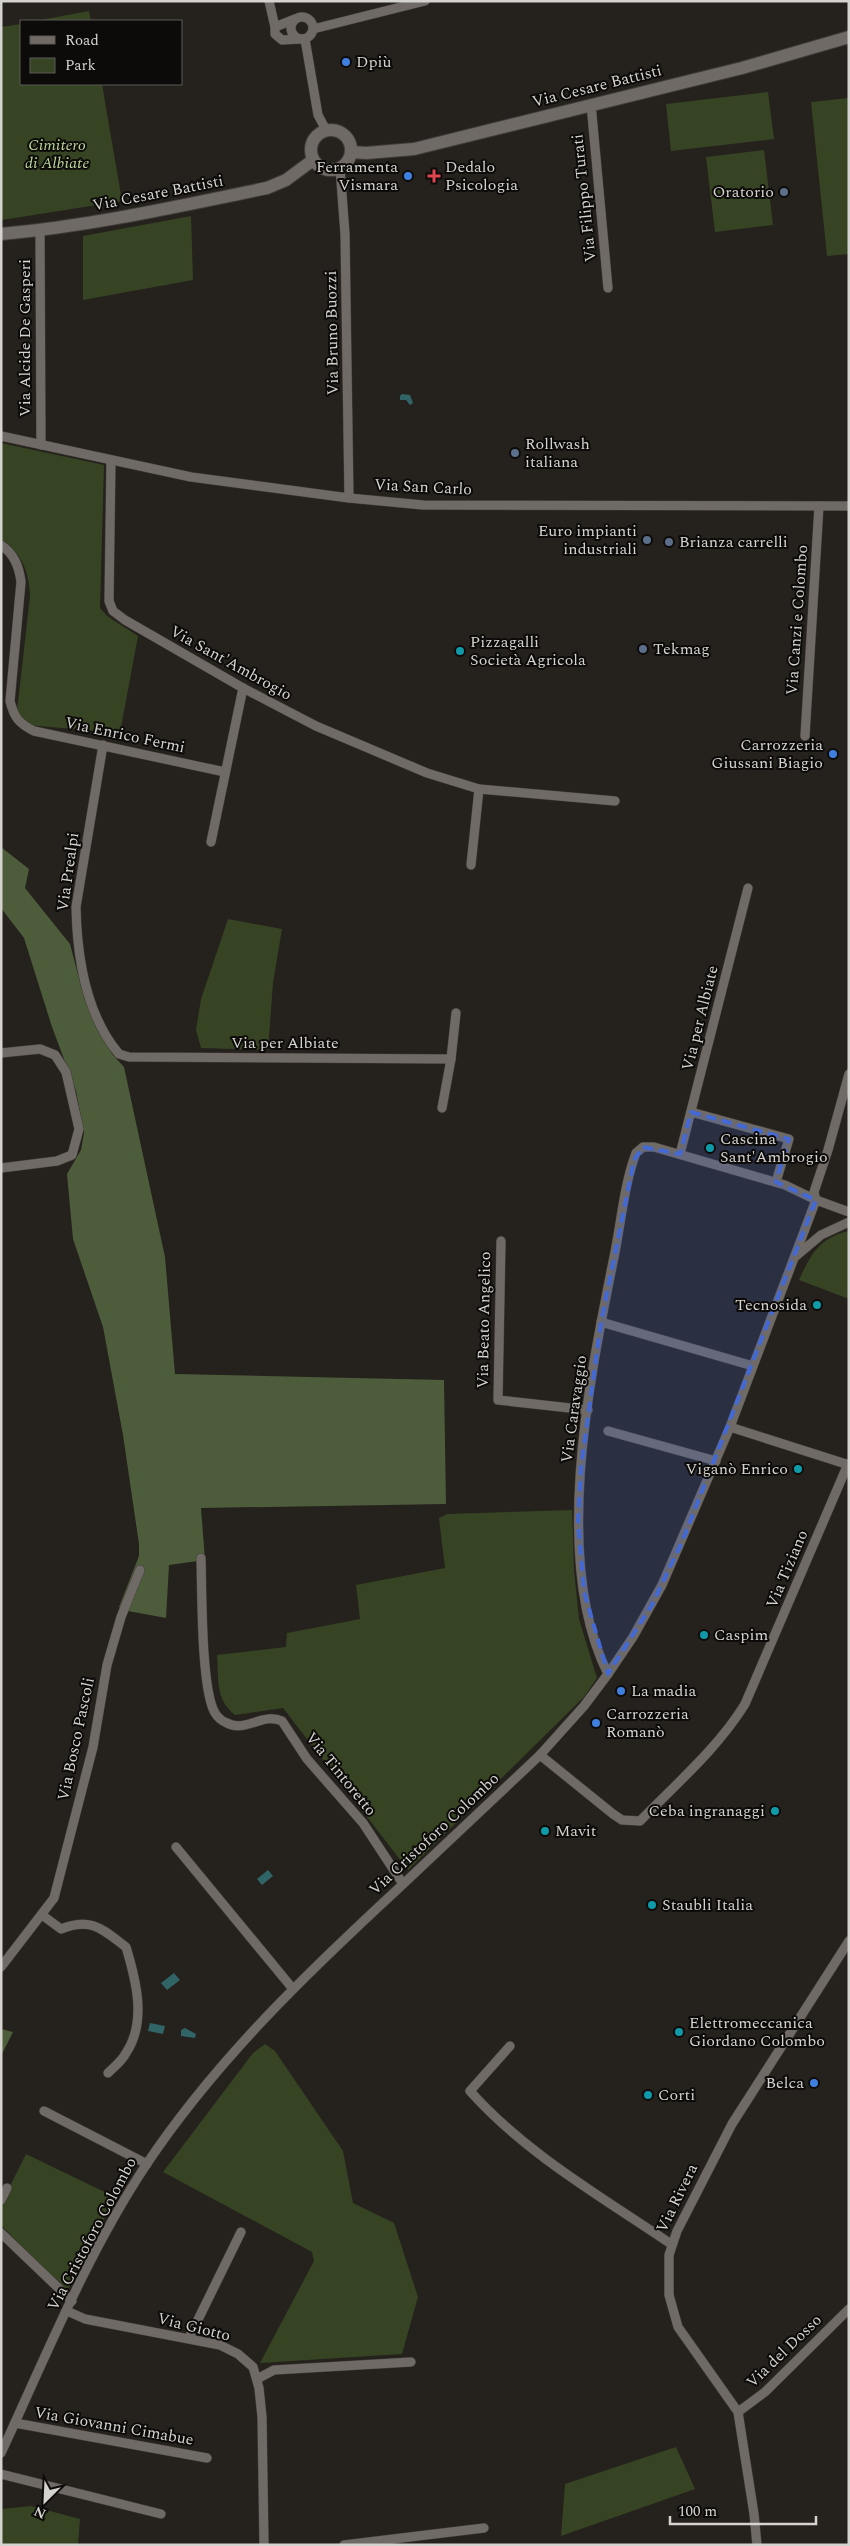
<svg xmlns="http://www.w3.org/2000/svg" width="850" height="2546" viewBox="0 0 850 2546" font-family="Spectral,serif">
<rect width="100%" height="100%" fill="#25211d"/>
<g fill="#364423">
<path d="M89,11l2,10h-56z"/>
<path d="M21,24v60h81l20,117 -120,19 -1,-193z"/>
<path d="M768,92l6,47 -103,12 -5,-47z"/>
<path d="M849,98v156l-22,2 -16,-154z"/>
<path d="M764,150l9,75 -58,7 -9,-75z"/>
<path d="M191,216l2,64 -110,20v-64z"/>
<path d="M1,443l103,22 -4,143 7,8 31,20 -18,97 -93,-8 -10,-14 13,-115c-1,-25 -8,-42 -29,-57z"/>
<path d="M228,919l54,10 -9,54 -5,67 -67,-2 -5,-18 5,-31z"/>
<path d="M849,1231v68l-50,-19c11,-25 21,-43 50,-49z"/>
<path d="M572,1510l2,60 5,49 18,59 -13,19 -176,173 -125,-162 -48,7c-20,-16 -16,-35 -18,-60l69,-8 1,-14 73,-14 -4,-34 89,-17 -6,-50 8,-4z"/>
<path d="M265,2044l10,7 68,100 10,52 41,20 24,74 -16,57 -142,9 54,-102 -2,-9 -149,-80 90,-119z"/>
<path d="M26,2154l89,43 -47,93 -29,-26 -38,-39v-21z"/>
<path d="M676,2447l19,42 -134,47 4,-52z"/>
<path d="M31,2506l49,13 -2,26h-77v-36z"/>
</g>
<g fill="#4d5c3a">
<path d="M1,847l28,22 -4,19 45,56 14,53 14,34 15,24 11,12 41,190 10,117 269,6 2,124 -245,4 4,52 -36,5 -3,53 -38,-7 -9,-4 20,-51v-12l-16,-109 -20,-108 -30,-88 -6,-65 14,-24 3,-17 -8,-42 -24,-64 -28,-89 -23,-30z"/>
<path d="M1,2029l12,3 -12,24z"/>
</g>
<g fill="#306467">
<path d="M402,394l8,1 3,8 -3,2 -4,-5h-6v-4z"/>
<path d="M268,1870l5,6 -11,9 -5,-6z"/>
<path d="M174,1973l6,7 -13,10 -6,-7z"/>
<path d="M150,2023l15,3 -2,8 -15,-3z"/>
<path d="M185,2028l11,6 -1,4 -14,-2v-6z"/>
</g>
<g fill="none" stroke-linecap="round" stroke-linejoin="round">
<defs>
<g id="street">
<path d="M269,1l6,26"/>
<circle cx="302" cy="28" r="11"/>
<path d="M295,19l-20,8v7l7,6 19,-1"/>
<path d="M313,29l112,-28"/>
<path d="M305,39l13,76 8,15"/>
<path d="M591,104l17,184"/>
<path d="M340,168l5,66 4,264"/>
<path d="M40,231l1,214"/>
<path d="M1,436l190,41 158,21 74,7 426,1"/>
<path d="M111,460l-2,141 4,10 12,9 118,68 73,38 111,47 52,16 136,12"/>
<path d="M1,545c13,9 18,21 20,37l-11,119c4,16 8,22 24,30l191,41"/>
<path d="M805,736l14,-230"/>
<path d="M103,745l-27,162c1,49 10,108 43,147l10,3 322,2"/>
<path d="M211,842l32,-154"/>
<path d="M471,865l8,-76"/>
<path d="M1,1053l39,-4 15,6 11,17 13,57 -7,26 -15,6 -56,7"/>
<path d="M442,1108l9,-49 5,-46"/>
<path d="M691,1112l98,27 -13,43"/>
<path d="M680,1154l68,-266"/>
<path d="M816,1200l-2,-8 14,-42 21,-76"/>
<path d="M501,1241l-3,159 90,10"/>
<path d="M796,1256l25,-21 28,-13"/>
<path d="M601,1322l152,44"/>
<path d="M730,1427l119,38"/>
<path d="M608,1431l108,30"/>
<path d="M201,1558c1,32 0,132 14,155 3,5 7,8 12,10 19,10 36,-11 55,-2l25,38 56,64 40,61"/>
<path d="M608,1674c-57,-113 -18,-298 6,-417 7,-33 10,-73 22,-104l7,-6h11l131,38 31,15 33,12"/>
<path d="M540,1755l73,59 9,6 18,1c36,-37 78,-73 105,-117l103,-240"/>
<path d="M176,1847l117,142"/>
<path d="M42,1915l19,14c31,-12 41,0 65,18 10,33 21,75 0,106 -4,8 -12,14 -18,20"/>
<path d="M1,1967l53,-69 39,-151 14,-82 14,-48 19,-47"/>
<path d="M510,2046l-40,45c56,63 132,106 201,153"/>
<path d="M44,2111l103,53"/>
<path d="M1,2200l6,-12"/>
<path d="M1,2233l71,68"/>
<path d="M67,2311l18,8 135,26 18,9 15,13 6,21 3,29 2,128"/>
<path d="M189,2338l52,-106"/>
<path d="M257,2379l17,-9 137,-8"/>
<path d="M738,2412l27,-20 84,-83"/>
<path d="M15,2423l192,35"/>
<path d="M1,2453c45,-97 86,-199 145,-288 70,-105 162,-193 254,-278 47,-44 93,-88 140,-132l44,-49 24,-32 25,-37 29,-52 68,-158 86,-227"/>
<path d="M1,2474l160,40"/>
<path d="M344,2545l140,-17"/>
<path d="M757,2545l-3,-31 -16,-102 -60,-85 -9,-32v-40l8,-24 55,-107 117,-183"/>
</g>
<g id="secondary">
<circle cx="331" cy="150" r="20"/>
<path d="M351,152l15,1 48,-4 328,-81 107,-31"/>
<path d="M1,234c90,-8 178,-28 266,-46l19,-8 27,-20"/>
</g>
</defs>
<use href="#street" stroke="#423e3b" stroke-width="10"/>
<use href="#secondary" stroke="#423e3b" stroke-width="14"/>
<use href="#street" stroke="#6f6a65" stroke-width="9"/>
<use href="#secondary" stroke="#6f6a65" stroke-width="12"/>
</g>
<path fill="#4269d6" fill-opacity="0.2" stroke="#4269d6" stroke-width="4" stroke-dasharray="10 6" stroke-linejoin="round" d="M691,1112l98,27 -13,43 40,18 -133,340 -31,65 -44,69 -24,-82 -6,-70 3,-55 20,-145 33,-162 9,-13 37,7z"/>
<g fill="#3f7fe0" stroke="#0d0b09" stroke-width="2">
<circle cx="346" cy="62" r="5"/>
<circle cx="408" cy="176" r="5"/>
<circle cx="833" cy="754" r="5"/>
<circle cx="621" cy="1691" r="5"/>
<circle cx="596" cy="1723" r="5"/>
<circle cx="814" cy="2083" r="5"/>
</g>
<path fill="#e0444e" stroke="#0d0b09" stroke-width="2" d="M431.5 168.5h5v5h5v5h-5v5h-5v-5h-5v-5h5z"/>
<g fill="#5c6f8a" stroke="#0d0b09" stroke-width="2">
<circle cx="784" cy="192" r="5"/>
<circle cx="515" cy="453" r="5"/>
<circle cx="647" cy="540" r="5"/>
<circle cx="669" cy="542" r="5"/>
<circle cx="643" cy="649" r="5"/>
</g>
<g fill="#0f9aa8" stroke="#0d0b09" stroke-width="2">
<circle cx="460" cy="651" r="5"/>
<circle cx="710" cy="1148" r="5"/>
<circle cx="817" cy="1305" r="5"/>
<circle cx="798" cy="1469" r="5"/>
<circle cx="704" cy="1635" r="5"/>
<circle cx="775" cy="1811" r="5"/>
<circle cx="545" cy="1831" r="5"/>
<circle cx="652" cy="1905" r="5"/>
<circle cx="679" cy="2032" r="5"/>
<circle cx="648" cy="2095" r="5"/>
</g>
<g text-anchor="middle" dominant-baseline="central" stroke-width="4" stroke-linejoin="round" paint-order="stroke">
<g font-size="16" fill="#d5d3d0" stroke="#0d0b09" text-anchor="start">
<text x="356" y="62">Dpiù</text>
<text x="398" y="167" text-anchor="end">Ferramenta<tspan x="398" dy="18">Vismara</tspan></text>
<text x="445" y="167">Dedalo<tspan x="445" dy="18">Psicologia</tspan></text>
<text x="774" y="192" text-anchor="end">Oratorio</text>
<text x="525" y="444">Rollwash<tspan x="525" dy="18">italiana</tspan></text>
<text x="637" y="531" text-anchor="end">Euro impianti<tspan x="637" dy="18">industriali</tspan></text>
<text x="679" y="542">Brianza carrelli</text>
<text x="470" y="642">Pizzagalli<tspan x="470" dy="18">Società Agricola</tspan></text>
<text x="653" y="649">Tekmag</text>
<text x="823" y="745" text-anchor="end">Carrozzeria<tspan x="823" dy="18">Giussani Biagio</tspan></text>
<text x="720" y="1139">Cascina<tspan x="720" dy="18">Sant'Ambrogio</tspan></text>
<text x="807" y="1305" text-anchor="end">Tecnosida</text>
<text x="788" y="1469" text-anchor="end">Viganò Enrico</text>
<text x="714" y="1635">Caspim</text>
<text x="631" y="1691">La madia</text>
<text x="606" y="1714">Carrozzeria<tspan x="606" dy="18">Romanò</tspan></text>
<text x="765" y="1811" text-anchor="end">Ceba ingranaggi</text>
<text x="555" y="1831">Mavit</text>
<text x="662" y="1905">Staubli Italia</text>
<text x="689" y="2023">Elettromeccanica<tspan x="689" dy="18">Giordano Colombo</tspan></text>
<text x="804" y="2083" text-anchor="end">Belca</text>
<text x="658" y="2095">Corti</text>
</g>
<g font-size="16" fill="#d5d3d0" stroke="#0d0b09">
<text transform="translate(597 86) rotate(-14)">Via Cesare Battisti</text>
<text transform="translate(158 193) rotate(-11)">Via Cesare Battisti</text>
<text transform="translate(584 198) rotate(-96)">Via Filippo Turati</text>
<text transform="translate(332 333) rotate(-91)">Via Bruno Buozzi</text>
<text transform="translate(25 338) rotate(-90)">Via Alcide De Gasperi</text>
<text transform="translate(423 487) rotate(3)">Via San Carlo</text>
<text transform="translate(797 620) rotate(-86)">Via Canzi e Colombo</text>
<text transform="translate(231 663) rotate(29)">Via Sant'Ambrogio</text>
<text transform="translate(125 735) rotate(12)">Via Enrico Fermi</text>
<text transform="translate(68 872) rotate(-82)">Via Prealpi</text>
<text transform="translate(700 1018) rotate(-76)">Via per Albiate</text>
<text x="285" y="1043">Via per Albiate</text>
<text transform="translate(484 1320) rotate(-89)">Via Beato Angelico</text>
<text transform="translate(574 1409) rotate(-82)">Via Caravaggio</text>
<text transform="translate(787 1569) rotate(-67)">Via Tiziano</text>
<text transform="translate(76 1739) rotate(-78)">Via Bosco Pascoli</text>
<text transform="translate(341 1774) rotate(51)">Via Tintoretto</text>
<text transform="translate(434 1834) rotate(-43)">Via Cristoforo Colombo</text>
<text transform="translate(677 2198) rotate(-64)">Via Rivera</text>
<text transform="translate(92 2234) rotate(-62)">Via Cristoforo Colombo</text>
<text transform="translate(194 2327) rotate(14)">Via Giotto</text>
<text transform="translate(784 2351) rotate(-44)">Via del Dosso</text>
<text transform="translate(114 2426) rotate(10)">Via Giovanni Cimabue</text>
</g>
<g font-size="16" font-style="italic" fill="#bbd69a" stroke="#0d0b09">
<text x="57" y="145">Cimitero<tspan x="57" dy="18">di Albiate</tspan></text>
</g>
</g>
<rect width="850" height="2546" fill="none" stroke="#d5d3d0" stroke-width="5"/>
<rect x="20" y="20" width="162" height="65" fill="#0d0b09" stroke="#5d5b59"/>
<rect x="30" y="36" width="25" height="8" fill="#6f6a65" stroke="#5d5b59"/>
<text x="65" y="45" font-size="15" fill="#d5d3d0">Road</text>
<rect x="30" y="58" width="25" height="15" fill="#364423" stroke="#5d5b59"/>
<text x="65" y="70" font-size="15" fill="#d5d3d0">Park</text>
<g transform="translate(45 2501) rotate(204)" stroke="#0d0b09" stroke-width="4" paint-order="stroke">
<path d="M0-4L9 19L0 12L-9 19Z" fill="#d5d3d0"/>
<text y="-8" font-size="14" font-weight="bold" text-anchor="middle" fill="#d5d3d0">N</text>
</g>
<path d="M670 2516v8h146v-8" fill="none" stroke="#d5d3d0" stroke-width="2.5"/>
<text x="678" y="2516" font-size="15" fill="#d5d3d0" stroke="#0d0b09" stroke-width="4" paint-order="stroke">100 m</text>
</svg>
